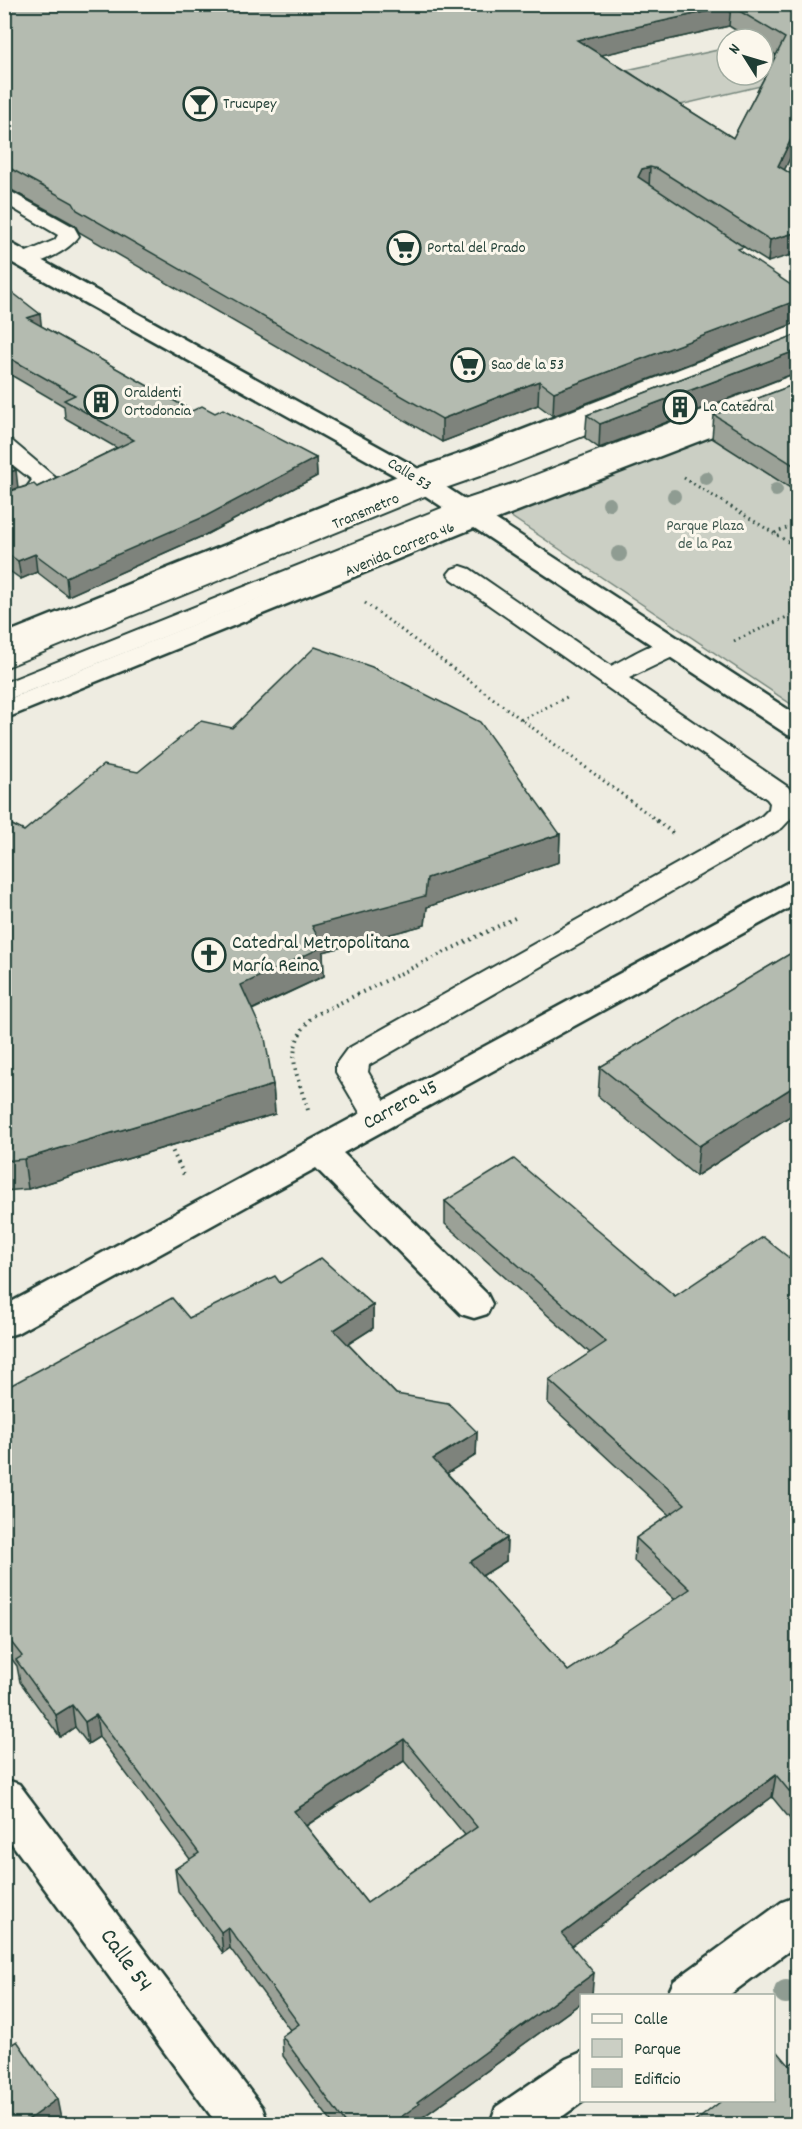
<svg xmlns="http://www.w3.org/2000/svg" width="802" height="2129" viewBox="0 0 802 2129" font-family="Dekko,sans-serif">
<rect width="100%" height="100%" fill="#eeece1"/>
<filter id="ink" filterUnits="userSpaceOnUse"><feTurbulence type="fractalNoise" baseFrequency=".0167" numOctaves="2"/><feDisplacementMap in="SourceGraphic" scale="12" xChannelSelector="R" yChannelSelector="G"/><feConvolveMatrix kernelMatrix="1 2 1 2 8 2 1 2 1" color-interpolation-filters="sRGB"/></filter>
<g filter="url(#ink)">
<g fill="#cbcfc4" stroke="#75867c" stroke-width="1.5">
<path d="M727,48v27h36v-27l34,23 1,6 -122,29 -49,-36z"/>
<path d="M797,402v306l-293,-196z"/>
</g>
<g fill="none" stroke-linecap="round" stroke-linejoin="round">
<defs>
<g id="lane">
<path d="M4,188l70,39 5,9c-10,15 -45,33 -62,28l-4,-4 4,-4 38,-16 3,-5 -54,-32z"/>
<path d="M798,373v15l-265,105 -63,21 -466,187v-18l448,-179 63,-21z"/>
<path d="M626,404l8,2 4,5 -4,5 -137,54 -60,21 -433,177v-18l415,-169z"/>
<path d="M4,439l8,2 45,38 -12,18 -41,14v-16l23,-8 5,-7 -28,-22z"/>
<path d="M461,566l9,3 141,97c20,-10 48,-30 70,-25l4,6 -4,6 -52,25 159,109 10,15 -1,10 -15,16 -413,237 -1,7 27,46 -5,8 -11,3 -11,-3 -32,-54v-8l11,-15 415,-233 7,-7 1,-6 -3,-4 -315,-220 -4,-5 4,-5z"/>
</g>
<g id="street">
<path d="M798,880v23l-455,250 144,141 5,10 -5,10 -13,4 -13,-4 -145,-146 -299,165 -13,4v-31l783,-423z"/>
<path d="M798,1896v48l-70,52h-61l7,-15 108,-79z"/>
<path d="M582,2052v48h3l-33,24h-62l6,-17 70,-48z"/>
</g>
<g id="secondary">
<path d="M4,243l8,1 400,221 386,251v21l-10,-2 -394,-260 -390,-217z"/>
<path d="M4,1779l15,5 243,323 6,17h-51l-213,-291z"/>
</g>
<g id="primary">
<path d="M798,323v15l-312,123 -63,22 -419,169v-18l401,-161 63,-22z"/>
<path d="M798,387v16l-314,121 -480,195v-18l462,-187z"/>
</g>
</defs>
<use href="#lane" stroke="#1f3d34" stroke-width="4"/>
<use href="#street" stroke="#1f3d34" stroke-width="5"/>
<use href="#secondary" stroke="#1f3d34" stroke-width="5"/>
<use href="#primary" stroke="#1f3d34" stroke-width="5"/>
<g stroke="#1f3d34" stroke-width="3" stroke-dasharray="1.5 4" stroke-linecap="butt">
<path d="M684,478l114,70"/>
<path d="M775,533l23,-10"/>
<path d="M365,603l294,219"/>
<path d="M734,641l64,-29"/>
<path d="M521,720l48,-24"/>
</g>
<g stroke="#1f3d34" stroke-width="4" stroke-dasharray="1.5 4.5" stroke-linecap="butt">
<path d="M657,821l17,13"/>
<path d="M308,1110c-12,-38 -26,-61 5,-94l204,-99"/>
<path d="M170,1146l14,29"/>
</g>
<use href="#lane" fill="#fbf7ec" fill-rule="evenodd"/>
<use href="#street" fill="#fbf7ec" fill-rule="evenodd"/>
<use href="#secondary" fill="#fbf7ec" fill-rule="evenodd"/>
<use href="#primary" fill="#fbf7ec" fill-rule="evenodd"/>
</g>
<g fill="#8f9c92">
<circle cx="706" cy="478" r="7"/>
<circle cx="776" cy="490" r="7"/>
<circle cx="674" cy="496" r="7"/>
<circle cx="609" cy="504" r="7"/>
<circle cx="619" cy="554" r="8"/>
<circle cx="786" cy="1992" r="12"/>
</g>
<g fill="#9ba197" stroke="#1f3d34" stroke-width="1.5" fill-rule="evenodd">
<path d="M4,4h794v137l-14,29 -16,92 -45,-28 -170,182 -15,-11 -96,37 -363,-210 -4,-7 -71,-39zM729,26l21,13h13v8l13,8 -43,83 -132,-83z"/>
<path d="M4,286l37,40 151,85 23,2 101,45 1,18 -110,58 -139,62 -31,-24 -16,7 -17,-12v-74l33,-6 80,-39 -52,-30 -1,-12 -60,-35z"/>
<path d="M798,334l-199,114 -14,-10 2,-23z"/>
<path d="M798,383v110l-86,-55 2,-23z"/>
<path d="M138,772l422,62 -1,28 -132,45 -2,18 -102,27 1,24 -72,34 21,75 2,29 -247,75 -24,2v-370l20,10z"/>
<path d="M798,949v162l-102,65 -98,-80 2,-29z"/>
<path d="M445,1201l230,95 123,-31v547l-8,7 -18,-22 -200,149 20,48 -10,1v7l-163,118v4h-86l-50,-68 -1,-20 8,-6 -60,-82 -7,5 -45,-62 -3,-22 15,-10 -91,-122 -11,7 -13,-17 -15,10 -40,-55 -3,-16 -13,-17v-260l276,-106 93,22v23l-25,16 48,50 81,38 -1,23 -29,18 60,65 -1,23 -24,15 86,95 107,-71 -41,-39 2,-23 33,-23 -121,-112 1,-23 41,-27 -145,-129zM404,1761l61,74 -98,68 -61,-77z"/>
</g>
<g fill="#7e837b" stroke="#1f3d34" stroke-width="1.5">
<path d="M731,6l-2,20 -153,35 1,-21z"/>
<path d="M798,125v16l-22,47 2,-22z"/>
<path d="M650,167l-1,22 -11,-12 4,-8z"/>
<path d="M798,232v21l-30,9 2,-22z"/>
<path d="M798,300v22l-245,94 1,-24z"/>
<path d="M40,314l2,17 -15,-13z"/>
<path d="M798,350v22l-199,76 1,-24z"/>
<path d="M539,381l-1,24 -96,37v-23z"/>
<path d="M316,458l1,18 -110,58 -139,62 -2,-19z"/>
<path d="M16,470l2,18 -14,5v-19z"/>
<path d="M35,554l2,18 -16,7 -3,-18z"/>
<path d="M560,834l-1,28 -132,45 -2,18 -102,27 1,24 -82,38 -1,-29 71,-59 115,-48z"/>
<path d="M798,1084v27l-102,65 3,-30z"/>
<path d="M273,1085l2,29 -247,75 -4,-30z"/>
<path d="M373,1305v23l-39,25v-23z"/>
<path d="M477,1432l-1,23 -43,27v-23z"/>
<path d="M507,1538l-1,23 -37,23 1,-22z"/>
<path d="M72,1705l3,22 -15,10 -4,-22z"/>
<path d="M96,1715l3,22 -11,7 -3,-22z"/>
<path d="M404,1739v22l-109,72 -1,-22z"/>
<path d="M776,1775l-4,22 -212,158 2,-21z"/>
<path d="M798,1794v18l-8,7 4,-22z"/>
<path d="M228,1927l2,21 -7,5 -2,-21z"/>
<path d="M594,1973l-2,21 -2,1h-8v7l-163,118v4h-28l26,-22z"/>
<path d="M57,2099l4,20 -7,5h-32z"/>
</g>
<g fill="#b4bbb0" stroke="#1f3d34" stroke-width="1.5" fill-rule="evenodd">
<path d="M4,4h794v121l-20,41 20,12v54l-28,8 -112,-71 -8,-2 -8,2 -4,8 106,70 -6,2 60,41v10l-244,92 -15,-11 -97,38 -365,-209 -4,-7 -69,-38zM731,6l54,32 -52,100 -156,-98z"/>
<path d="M4,286l36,28 -13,4 165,93 10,-5 13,7 8,-4 93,49 -110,58 -140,61 -31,-23 -17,7 -14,-10v-58l30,-9 3,3 97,-47 -70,-40 11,-5 -71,-40z"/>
<path d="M798,334v16l-198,74 -13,-9z"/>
<path d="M798,383v85l-84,-53z"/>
<path d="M4,460l12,10 -12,4z"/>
<path d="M315,647l57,20 108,55 80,112 -133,44 -2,18 -113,30 11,21 -82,38 24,53 8,47 -249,74 -20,2v-340l20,10 79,-66 35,7 63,-51 31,7z"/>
<path d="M798,949v135l-99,62 -99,-79z"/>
<path d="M514,1159l161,137 88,-59 35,28v529l-4,3 -18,-22 -214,159 32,39 -177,129 2,2 -28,20h-45l-64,-88 17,-12 -71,-97 -7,5 -46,-63 24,-16 -103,-138 -11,7 -13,-17 -16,10 -40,-55 6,-4 -18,-23v-244l168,-91 17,20 86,-42 5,7 41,-25 52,47 -39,25 62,64 52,9 29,29 -44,27 74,79 -37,24 98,109 122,-82 -54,-51 49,-34 -136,-124 57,-38 -161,-141zM404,1739l73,88 -110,76 -73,-92z"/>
<path d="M17,2041l40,58 -35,25h-18v-75z"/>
<path d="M778,2052l11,13 9,-6v65h-106l28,-22 -1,-2h55v-44z"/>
</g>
</g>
<defs>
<symbol id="bar-ring" viewBox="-11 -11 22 22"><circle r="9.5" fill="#fbf7ec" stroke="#1f3d34" stroke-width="1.5"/><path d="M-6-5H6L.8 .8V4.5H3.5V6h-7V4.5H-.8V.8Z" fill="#1f3d34"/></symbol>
<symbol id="supermarket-ring" viewBox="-11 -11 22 22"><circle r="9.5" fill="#fbf7ec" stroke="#1f3d34" stroke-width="1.5"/><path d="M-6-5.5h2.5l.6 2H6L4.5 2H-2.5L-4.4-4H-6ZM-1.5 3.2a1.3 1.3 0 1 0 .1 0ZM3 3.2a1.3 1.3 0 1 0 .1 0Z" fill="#1f3d34"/></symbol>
<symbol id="building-ring" viewBox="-11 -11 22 22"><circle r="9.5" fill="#fbf7ec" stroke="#1f3d34" stroke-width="1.5"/><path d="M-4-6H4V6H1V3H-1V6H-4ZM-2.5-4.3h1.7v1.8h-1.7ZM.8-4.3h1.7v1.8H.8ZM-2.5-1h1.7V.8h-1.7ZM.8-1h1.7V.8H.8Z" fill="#1f3d34"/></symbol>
<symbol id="church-ring" viewBox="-11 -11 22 22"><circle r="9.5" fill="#fbf7ec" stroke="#1f3d34" stroke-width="1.5"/><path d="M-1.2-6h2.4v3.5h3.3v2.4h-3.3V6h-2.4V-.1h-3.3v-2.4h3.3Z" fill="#1f3d34"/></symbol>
</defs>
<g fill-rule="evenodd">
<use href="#bar-ring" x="181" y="85" width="38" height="38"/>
<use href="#supermarket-ring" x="385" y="229" width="38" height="38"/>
<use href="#supermarket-ring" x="449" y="346" width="38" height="38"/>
<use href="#building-ring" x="82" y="383" width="38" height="38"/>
<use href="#building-ring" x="661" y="388" width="38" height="38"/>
<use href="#church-ring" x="190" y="936" width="38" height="38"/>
</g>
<g text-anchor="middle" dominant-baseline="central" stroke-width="6" stroke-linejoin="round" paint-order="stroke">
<g font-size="16" fill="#1f3d34" stroke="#fbf7ec" text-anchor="start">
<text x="223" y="104">Trucupey</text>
<text x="427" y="248">Portal del Prado</text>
<text x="491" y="365">Sao de la 53</text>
<text x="124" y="393">Oraldenti<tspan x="124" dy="18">Ortodoncia</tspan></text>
<text x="703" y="407">La Catedral</text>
</g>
<g font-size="16" fill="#1f3d34" stroke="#fbf7ec">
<text transform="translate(409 475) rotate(32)">Calle 53</text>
<text transform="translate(366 512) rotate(-23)">Transmetro</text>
<text transform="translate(400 550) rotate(-23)">Avenida Carrera 46</text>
</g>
<g font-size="16" fill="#415a51" stroke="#fbf7ec">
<text x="705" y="526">Parque Plaza<tspan x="705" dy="18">de la Paz</tspan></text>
</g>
<g font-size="20" fill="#1f3d34" stroke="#fbf7ec" text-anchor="start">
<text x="232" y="944">Catedral Metropolitana<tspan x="232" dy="23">María Reina</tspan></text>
</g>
<g font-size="20" fill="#1f3d34" stroke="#fbf7ec">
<text transform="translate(401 1106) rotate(-29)">Carrera 45</text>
</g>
<g font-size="24" fill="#1f3d34" stroke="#fbf7ec">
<text transform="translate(125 1961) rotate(54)">Calle 54</text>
</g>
</g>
<rect width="802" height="2129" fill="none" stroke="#fbf7ec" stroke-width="24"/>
<rect x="12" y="12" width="778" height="2105" fill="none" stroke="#1f3d34" stroke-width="2" filter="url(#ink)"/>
<rect x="580" y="1994" width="195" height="108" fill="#fbf7ec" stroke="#a3ada2" stroke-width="1.5"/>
<rect x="592" y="2014" width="30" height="9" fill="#fbf7ec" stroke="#a3ada2" stroke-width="1.5"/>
<text x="634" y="2024" font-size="18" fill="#1f3d34">Calle</text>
<rect x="592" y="2039" width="30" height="18" fill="#cbcfc4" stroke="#a3ada2" stroke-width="1.5"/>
<text x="634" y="2054" font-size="18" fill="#1f3d34">Parque</text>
<rect x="592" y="2069" width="30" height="18" fill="#b4bbb0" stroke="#a3ada2" stroke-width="1.5"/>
<text x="634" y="2084" font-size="18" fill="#1f3d34">Edificio</text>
<g transform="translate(745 57) rotate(307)"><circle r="28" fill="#fbf7ec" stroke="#a3ada2" stroke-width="1.5"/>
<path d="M0-4.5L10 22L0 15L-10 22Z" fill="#1f3d34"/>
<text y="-9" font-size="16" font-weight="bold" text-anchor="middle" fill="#1f3d34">N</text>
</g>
</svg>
